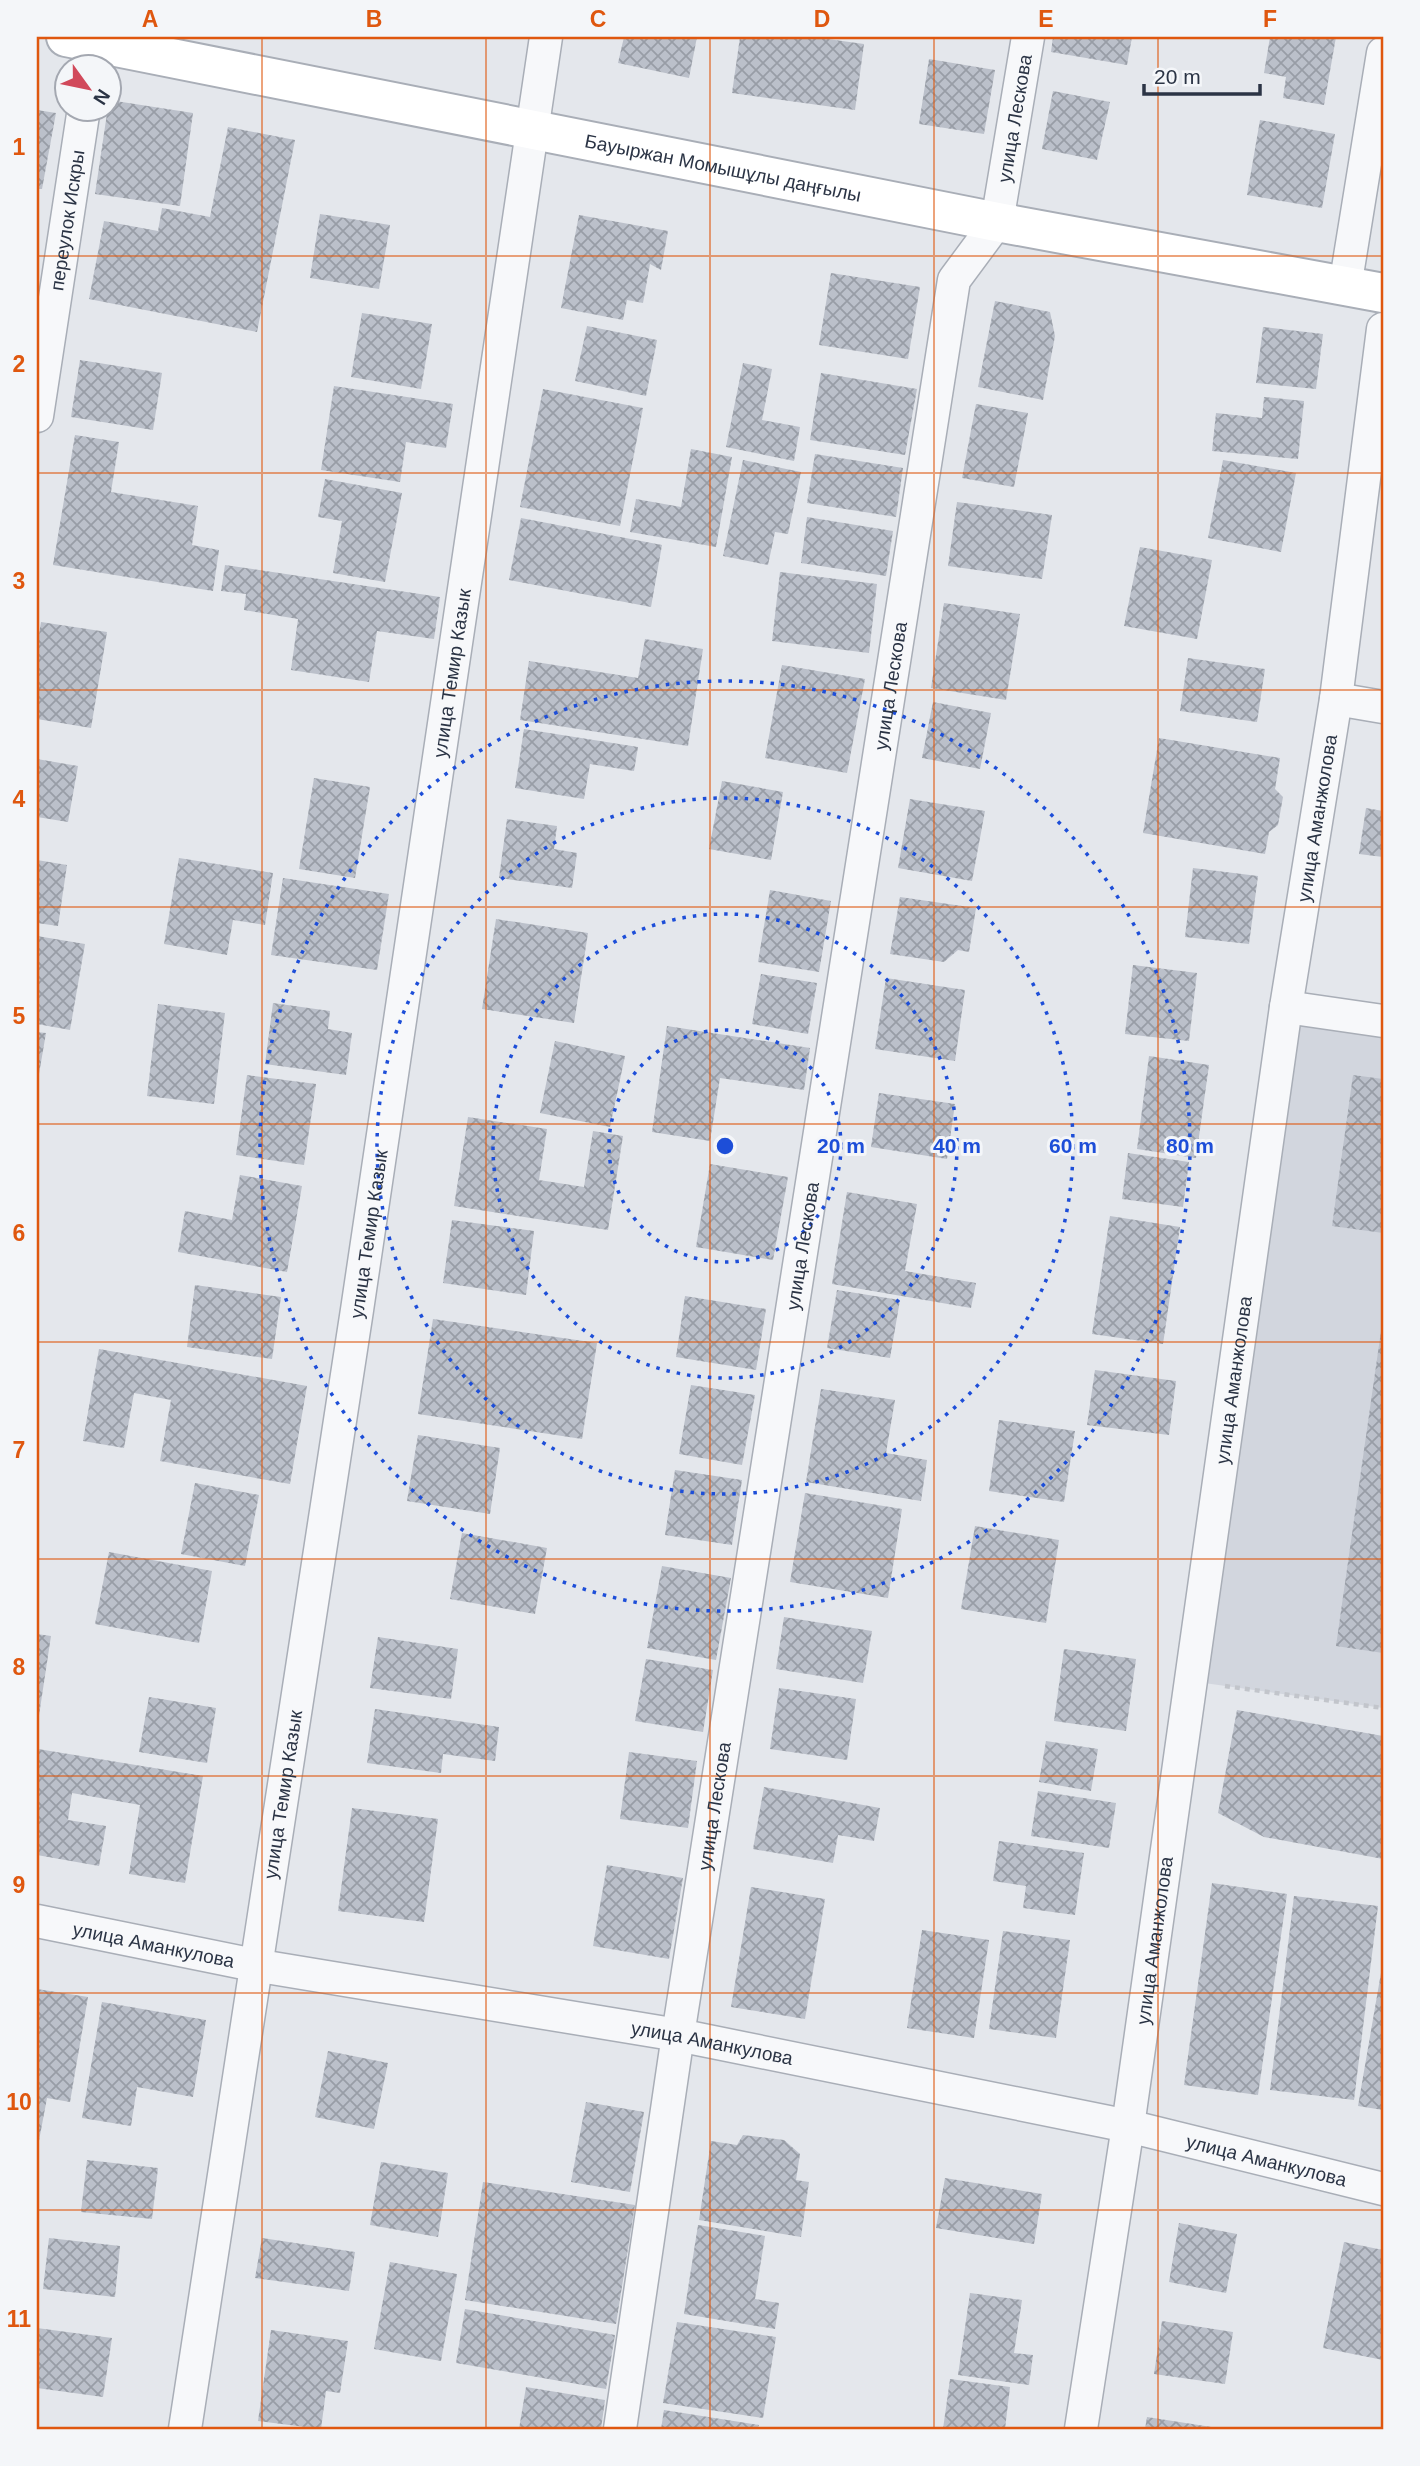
<svg xmlns="http://www.w3.org/2000/svg" width="1420" height="2466" viewBox="0 0 1420 2466" font-family="Helvetica,sans-serif">
<defs>
<pattern id="building-cross-hatch" width="8" height="8" patternUnits="userSpaceOnUse" patternTransform="scale(1.75)"><rect width="8" height="8" fill="#bbc0ca"/><path d="M0 0l8 8M0 8l8-8" fill="none" stroke="#989da6"/></pattern>
</defs>
<rect width="100%" height="100%" fill="#e4e7ec"/>
<path fill="#d2d6de" d="M1286,1007l97,14v687l-193,-27z"/>
<g fill="url(#building-cross-hatch)">
<path d="M624,37h73l-8,41 -71,-15z"/>
<path d="M740,37h73l51,7 -9,66 -123,-17z"/>
<path d="M1053,37h79l-5,28 -76,-13z"/>
<path d="M1270,37h66l-12,68 -41,-7 3,-21 -22,-4z"/>
<path d="M929,59l66,11 -11,64 -65,-10z"/>
<path d="M1053,91l57,11 -13,58 -55,-11z"/>
<path d="M109,100l84,13 -13,93 -85,-12z"/>
<path d="M37,110l19,3 -14,76h-5z"/>
<path d="M1260,120l75,14 -13,74 -75,-13z"/>
<path d="M228,127l67,13 -38,192 -168,-33 15,-78 54,10 4,-23 48,9z"/>
<path d="M320,214l70,11 -11,64 -69,-11z"/>
<path d="M579,215l89,16 -7,39 -11,-6 -7,39 -16,-3 -4,20 -62,-12z"/>
<path d="M831,273l89,14 -12,72 -89,-14z"/>
<path d="M995,301l55,11 5,24 -12,64 -65,-13z"/>
<path d="M362,313l70,11 -11,65 -70,-12z"/>
<path d="M587,326l70,14 -11,56 -71,-15z"/>
<path d="M1263,327l60,7 -7,55 -60,-6z"/>
<path d="M80,360l82,13 -9,57 -82,-13z"/>
<path d="M743,363l29,6 -10,51 38,7 -6,34 -68,-14z"/>
<path d="M821,373l96,16 -12,66 -95,-15z"/>
<path d="M334,386l119,18 -7,44 -40,-6 -6,40 -79,-12z"/>
<path d="M543,389l100,19 -23,118 -100,-19z"/>
<path d="M1264,397l40,4 -6,58 -86,-8 4,-38 46,5z"/>
<path d="M976,404l52,9 -14,74 -52,-9z"/>
<path d="M75,435l44,7 -8,50 87,14 -6,39 27,5 -6,41 -160,-26z"/>
<path d="M691,449l41,8 -16,90 -86,-15 6,-33 45,8z"/>
<path d="M815,454l88,14 -7,49 -89,-14z"/>
<path d="M743,460l58,12 -13,62 -13,-2 -7,33 -45,-9z"/>
<path d="M1223,460l73,13 -15,79 -73,-14z"/>
<path d="M325,479l77,14 -17,89 -52,-9 9,-52 -24,-4z"/>
<path d="M957,502l95,13 -10,64 -94,-13z"/>
<path d="M807,517l86,14 -7,45 -85,-13z"/>
<path d="M521,518l141,27 -11,62 -142,-27z"/>
<path d="M1140,547l72,13 -15,79 -73,-13z"/>
<path d="M225,565l215,32 -6,42 -57,-8 -8,51 -78,-12 7,-51 -54,-9 2,-16 -25,-3z"/>
<path d="M780,572l97,12 -8,69 -97,-12z"/>
<path d="M944,603l76,11 -14,86 -75,-12z"/>
<path d="M41,622l66,10 -16,96 -54,-9v-72z"/>
<path d="M645,639l58,10 -15,97 -168,-26 9,-59 109,17z"/>
<path d="M1188,658l77,11 -8,53 -77,-11z"/>
<path d="M782,665l83,14 -18,94 -82,-15z"/>
<path d="M933,702l58,11 -11,56 -58,-11z"/>
<path d="M524,729l114,18 -4,24 -44,-7 -6,35 -69,-11z"/>
<path d="M1159,738l121,20 -5,31 8,8 -5,28 -9,7 -4,22 -122,-21z"/>
<path d="M37,759l41,7 -10,56 -31,-5z"/>
<path d="M314,778l56,9 -15,91 -56,-9z"/>
<path d="M722,781l61,11 -12,68 -62,-11z"/>
<path d="M910,799l75,12 -13,70 -74,-13z"/>
<path d="M1366,808l17,3v46l-24,-3z"/>
<path d="M507,819l50,7 -3,23 23,4 -5,35 -73,-10z"/>
<path d="M179,858l94,15 -8,52 -32,-5 -6,35 -63,-11z"/>
<path d="M37,860l30,5 -9,61 -21,-3z"/>
<path d="M1193,868l65,8 -9,68 -64,-7z"/>
<path d="M283,878l106,16 -12,76 -106,-15z"/>
<path d="M770,890l61,11 -12,71 -61,-10z"/>
<path d="M900,897l76,11 -7,44 -11,-2 -14,12 -54,-8z"/>
<path d="M496,919l92,14 -14,90 -92,-14z"/>
<path d="M37,936l48,8 -15,86 -33,-6z"/>
<path d="M1133,965l64,8 -8,68 -64,-7z"/>
<path d="M761,974l56,9 -9,51 -56,-10z"/>
<path d="M886,978l79,12 -10,71 -80,-12z"/>
<path d="M273,1003l57,8 -2,18 24,4 -6,42 -81,-11z"/>
<path d="M158,1004l67,9 -11,91 -67,-8z"/>
<path d="M667,1026l143,22 -6,42 -84,-12 -10,63 -58,-9z"/>
<path d="M37,1032l9,1 -8,47h-1z"/>
<path d="M555,1041l70,15 -15,71 -70,-14z"/>
<path d="M1149,1056l60,9 -13,93 -59,-9z"/>
<path d="M247,1075l69,9 -12,81 -68,-10z"/>
<path d="M1353,1075l30,4v154l-51,-7z"/>
<path d="M879,1093l76,11 -8,55 -76,-12z"/>
<path d="M468,1117l79,12 -8,51 45,7 9,-56 30,5 -15,94 -154,-24z"/>
<path d="M1128,1153l61,9 -6,45 -61,-8z"/>
<path d="M710,1164l78,13 -15,83 -77,-13z"/>
<path d="M240,1175l62,11 -15,86 -109,-20 7,-41 47,9z"/>
<path d="M847,1192l70,12 -12,67 71,12 -5,25 -139,-24z"/>
<path d="M1110,1216l70,11 -17,117 -71,-10z"/>
<path d="M452,1220l82,11 -8,64 -83,-12z"/>
<path d="M195,1285l86,12 -9,62 -85,-12z"/>
<path d="M837,1290l63,10 -10,58 -63,-10z"/>
<path d="M685,1296l81,13 -10,61 -80,-13z"/>
<path d="M433,1319l164,24 -15,96 -164,-25z"/>
<path d="M1382,1324l1,1v328l-47,-7z"/>
<path d="M99,1349l208,37 -17,98 -130,-23 11,-61 -37,-7 -10,55 -41,-7z"/>
<path d="M1095,1370l81,11 -7,54 -82,-10z"/>
<path d="M691,1385l64,10 -13,70 -63,-11z"/>
<path d="M821,1389l74,11 -9,53 41,7 -6,41 -115,-19z"/>
<path d="M999,1420l76,11 -11,71 -75,-11z"/>
<path d="M418,1435l82,13 -10,66 -83,-13z"/>
<path d="M675,1470l67,10 -10,65 -67,-10z"/>
<path d="M195,1483l64,12 -14,71 -64,-12z"/>
<path d="M805,1493l97,16 -14,89 -98,-16z"/>
<path d="M975,1526l84,14 -13,83 -85,-14z"/>
<path d="M462,1533l85,15 -12,66 -85,-15z"/>
<path d="M109,1552l103,19 -13,72 -104,-19z"/>
<path d="M662,1566l69,12 -15,82 -69,-12z"/>
<path d="M784,1617l88,14 -9,52 -87,-14z"/>
<path d="M37,1634l14,2 -13,86h-1z"/>
<path d="M378,1637l80,12 -7,50 -81,-11z"/>
<path d="M1064,1649l72,10 -10,72 -72,-10z"/>
<path d="M646,1659l67,11 -10,62 -68,-11z"/>
<path d="M779,1688l77,11 -9,61 -77,-11z"/>
<path d="M149,1697l67,11 -9,55 -68,-11z"/>
<path d="M375,1709l124,18 -4,34 -52,-7 -2,19 -74,-10z"/>
<path d="M1237,1710l146,26v123l-119,-22 -46,-24z"/>
<path d="M1046,1741l52,8 -7,42 -52,-9z"/>
<path d="M38,1749l165,27 -18,107 -56,-9 11,-69 -68,-12 -4,27 38,6 -7,40 -62,-11z"/>
<path d="M629,1752l68,9 -9,67 -68,-9z"/>
<path d="M764,1787l116,21 -6,33 -36,-6 -5,28 -80,-14z"/>
<path d="M1038,1791l78,12 -7,45 -78,-12z"/>
<path d="M352,1808l86,11 -14,103 -86,-11z"/>
<path d="M999,1841l85,12 -9,62 -52,-7 3,-22 -33,-5z"/>
<path d="M607,1865l76,13 -14,81 -76,-13z"/>
<path d="M1212,1883l75,11 -29,201 -74,-10z"/>
<path d="M751,1887l74,12 -20,120 -74,-12z"/>
<path d="M1294,1896l84,10 -24,194 -84,-10z"/>
<path d="M922,1930l67,10 -15,98 -67,-10z"/>
<path d="M1003,1931l67,9 -14,98 -67,-9z"/>
<path d="M1382,1967h1v143l-25,-4z"/>
<path d="M37,1989l51,8 -18,105 -23,-4 -9,48z"/>
<path d="M102,2002l104,18 -13,77 -56,-10 -6,39 -49,-8z"/>
<path d="M328,2051l60,12 -14,66 -59,-12z"/>
<path d="M586,2102l58,10 -14,80 -59,-10z"/>
<path d="M743,2135l41,5 16,14 -4,26 13,2 -8,55 -102,-17 12,-79 26,4z"/>
<path d="M87,2160l71,8 -6,51 -71,-7z"/>
<path d="M381,2162l67,11 -10,64 -68,-12z"/>
<path d="M945,2178l97,16 -8,50 -98,-16z"/>
<path d="M483,2182l152,23 -19,119 -151,-24z"/>
<path d="M1179,2223l58,11 -11,59 -57,-11z"/>
<path d="M698,2225l67,11 -10,63 24,4 -4,26 -91,-15z"/>
<path d="M49,2238l71,8 -5,51 -72,-8z"/>
<path d="M262,2238l93,14 -6,39 -94,-13z"/>
<path d="M1344,2242l39,8v110l-60,-12z"/>
<path d="M390,2262l67,12 -16,87 -67,-12z"/>
<path d="M970,2293l52,7 -8,53 19,2 -4,30 -71,-10z"/>
<path d="M465,2309l150,26 -9,54 -150,-26z"/>
<path d="M1162,2321l71,11 -8,52 -71,-10z"/>
<path d="M677,2322l99,15 -13,81 -100,-15z"/>
<path d="M37,2328l75,10 -9,59 -66,-9z"/>
<path d="M271,2330l77,11 -8,52 -14,-2 -5,38 -63,-8z"/>
<path d="M950,2379l60,8 -5,42h-62z"/>
<path d="M526,2387l79,13 -4,29h-82z"/>
<path d="M664,2410l95,15 -1,4h-97z"/>
<path d="M1147,2417l71,11v1h-73z"/>
</g>
<g fill="none" stroke-linecap="round" stroke-linejoin="round">
<defs>
<g id="minor">
<path d="M1345,287l38,-234"/>
<path id="s1" d="M37,416l47,-308"/>
<path d="M1336,699l47,8"/>
<path d="M1286,1007l97,14"/>
<path id="s2" d="M37,1921l217,44 424,70 450,91 255,63"/>
<path id="s3" d="M185,2429l172,-1119 189,-1273"/>
<path id="s4" d="M620,2429l58,-394 276,-1755 43,-58 31,-185"/>
<path id="s5" d="M1081,2429l47,-303 158,-1119 50,-308 47,-370"/>
</g>
<g id="secondary">
<path id="s6" d="M66,37l931,185 386,71"/>
</g>
</defs>
<use href="#minor" stroke="#a9aeb7" stroke-width="35"/>
<use href="#secondary" stroke="#a9aeb7" stroke-width="42"/>
<path stroke="#c2c5cb" stroke-width="4.5" stroke-dasharray="5 5" stroke-linecap="butt" d="M1225,1686l158,22"/>
<use href="#minor" stroke="#f7f8fa" stroke-width="32"/>
<use href="#secondary" stroke="#fff" stroke-width="38"/>
</g>
<path fill="none" stroke="#df570f" stroke-width="2" stroke-opacity="0.55" d="M262,37v2392M486,37v2392M710,37v2392M934,37v2392M1158,37v2392M37,256h1346M37,473h1346M37,690h1346M37,907h1346M37,1124h1346M37,1342h1346M37,1559h1346M37,1776h1346M37,1993h1346M37,2210h1346"/>
<g fill="none" stroke="#1d4ed8" stroke-width="3.5" stroke-dasharray="3.5 7">
<circle cx="725" cy="1146" r="116"/>
<circle cx="725" cy="1146" r="232"/>
<circle cx="725" cy="1146" r="348"/>
<circle cx="725" cy="1146" r="465"/>
</g>
<g text-anchor="middle" dominant-baseline="central" stroke-width="6" stroke-linejoin="round" paint-order="stroke">
<g font-size="19" fill="#2b3445" stroke="#f4f6f9">
<text stroke="none"><textPath href="#s4" startOffset="2352">улица Лескова</textPath></text>
<text stroke="none"><textPath href="#s6" startOffset="670">Бауыржан Момышұлы даңғылы</textPath></text>
<text stroke="none"><textPath href="#s1" startOffset="198">переулок Искры</textPath></text>
<text stroke="none"><textPath href="#s3" startOffset="1776">улица Темир Казык</textPath></text>
<text stroke="none"><textPath href="#s4" startOffset="1764">улица Лескова</textPath></text>
<text stroke="none"><textPath href="#s5" startOffset="1628">улица Аманжолова</textPath></text>
<text stroke="none"><textPath href="#s3" startOffset="1209">улица Темир Казык</textPath></text>
<text stroke="none"><textPath href="#s4" startOffset="1197">улица Лескова</textPath></text>
<text stroke="none"><textPath href="#s5" startOffset="1060">улица Аманжолова</textPath></text>
<text stroke="none"><textPath href="#s3" startOffset="642">улица Темир Казык</textPath></text>
<text stroke="none"><textPath href="#s4" startOffset="630">улица Лескова</textPath></text>
<text stroke="none"><textPath href="#s5" startOffset="494">улица Аманжолова</textPath></text>
<text stroke="none"><textPath href="#s2" startOffset="119">улица Аманкулова</textPath></text>
<text stroke="none"><textPath href="#s2" startOffset="686">улица Аманкулова</textPath></text>
<text stroke="none"><textPath href="#s2" startOffset="1253">улица Аманкулова</textPath></text>
</g>
</g>
<circle cx="725" cy="1146" r="10" fill="#1d4ed8" stroke="#f4f6f9" stroke-width="3.5"/>
<g font-size="21" text-anchor="middle" font-weight="bold" fill="#1d4ed8" stroke="#f4f6f9" stroke-width="6" stroke-linejoin="round" paint-order="stroke">
<text x="841" y="1153">20 m</text>
<text x="957" y="1153">40 m</text>
<text x="1073" y="1153">60 m</text>
<text x="1190" y="1153">80 m</text>
</g>
<rect width="1420" height="2466" fill="none" stroke="#f4f6f9" stroke-width="77"/>
<g transform="translate(88 88) rotate(123)"><circle r="33" fill="#f4f6f9" stroke="#a4a8b1" stroke-width="2"/>
<path d="M0-5L12 26L0 18L-12 26Z" fill="#d1495b"/>
<text y="-10" font-size="19" font-weight="bold" text-anchor="middle" fill="#2b3445">N</text>
</g>
<path d="M1144 84v10h116v-10" fill="none" stroke="#2b3445" stroke-width="3.5"/>
<text x="1154" y="84" font-size="21" fill="#2b3445" stroke="#f4f6f9" stroke-width="5" paint-order="stroke">20 m</text>
<rect x="38" y="38" width="1344" height="2390" fill="none" stroke="#df570f" stroke-width="2.5"/>
<g font-size="23" text-anchor="middle" font-weight="bold" fill="#df570f">
<text x="150" y="27">A</text>
<text x="374" y="27">B</text>
<text x="598" y="27">C</text>
<text x="822" y="27">D</text>
<text x="1046" y="27">E</text>
<text x="1270" y="27">F</text>
<text x="19" y="155">1</text>
<text x="19" y="372">2</text>
<text x="19" y="589">3</text>
<text x="19" y="807">4</text>
<text x="19" y="1024">5</text>
<text x="19" y="1241">6</text>
<text x="19" y="1458">7</text>
<text x="19" y="1675">8</text>
<text x="19" y="1893">9</text>
<text x="19" y="2110">10</text>
<text x="19" y="2327">11</text>
</g>
</svg>
